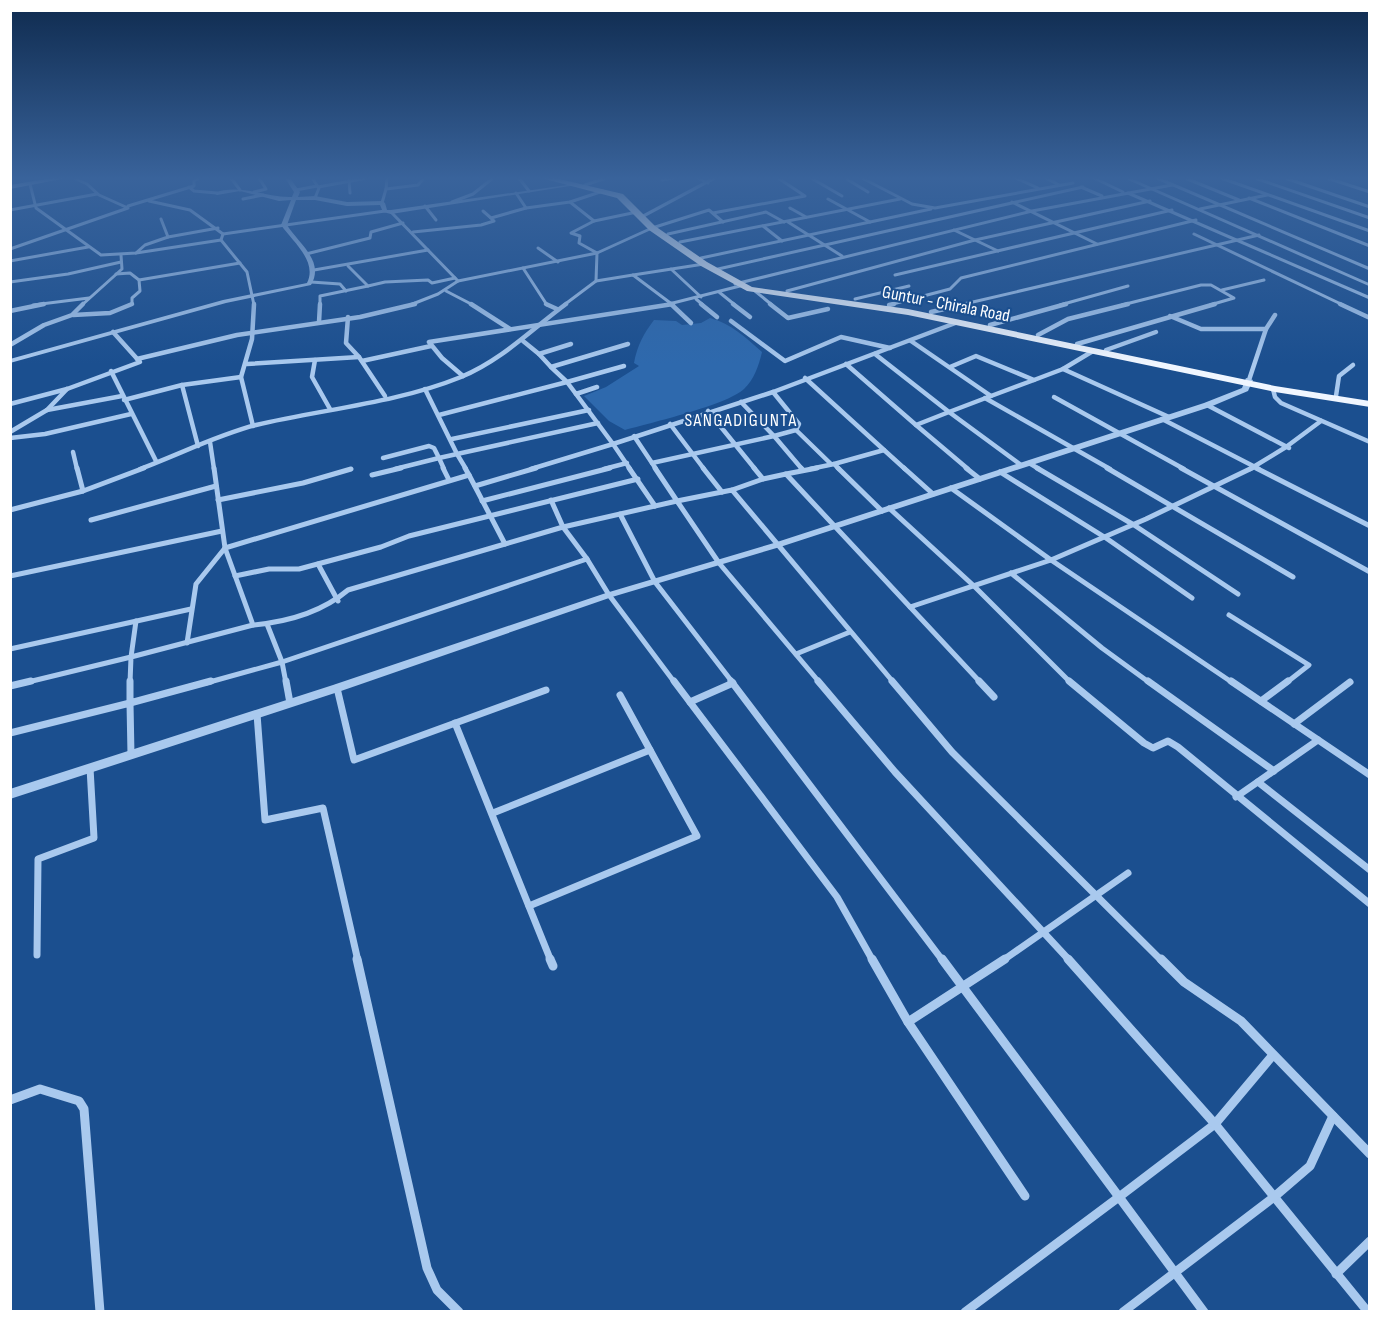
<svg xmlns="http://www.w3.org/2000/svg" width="1380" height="1322" viewBox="0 0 1380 1322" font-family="'Sofia Sans Condensed',sans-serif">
<rect width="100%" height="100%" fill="#1b4f8f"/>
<path fill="#2e69ad" d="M710,318c22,6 35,19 52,34 -3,13 -8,28 -18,37 -17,16 -94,34 -119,41l-16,-9 -25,-25 22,-9 33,-21 -5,-3c3,-17 10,-30 20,-43l22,1 6,4 19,-2z"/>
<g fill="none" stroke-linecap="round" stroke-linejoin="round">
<g stroke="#a9c9ee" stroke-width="3">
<path d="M231,178l9,12"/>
<path d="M312,178l7,10 -4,10"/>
<path d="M519,178l10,13"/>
<path d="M698,178l10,5"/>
<path d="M811,178l31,18"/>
<path d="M845,178l23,14"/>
<path d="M862,178l50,26 23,4 138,-25"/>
<path d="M1016,178l22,10"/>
<path d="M1046,178l13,7"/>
<path d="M1094,178l29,14"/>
<path d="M1127,178l243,107"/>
<path d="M1157,178l213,91"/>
<path d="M1185,178l54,22"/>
<path d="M1221,178l149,53"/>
<path d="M1255,178l115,40"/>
<path d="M1285,178l85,29"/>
<path d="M1327,178l43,14"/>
<path d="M349,180l1,13"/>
<path d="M662,180l12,-2"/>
<path d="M30,184l6,24 65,47 35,-2 85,-13"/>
<path d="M585,185l21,-7"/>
<path d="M189,187l5,4 23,2"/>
<path d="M318,187l49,-9"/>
<path d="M1081,187l21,9"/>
<path d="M386,189l1,-11"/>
<path d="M296,190l21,-4"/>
<path d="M254,192l12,-3 -7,-11"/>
<path d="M516,193l10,15 44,-6 33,-11"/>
<path d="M1128,193l242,105"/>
<path d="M1249,198l121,48"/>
<path d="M243,199l20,-4"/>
<path d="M149,201l41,9 33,24 -2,6 26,32 7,33"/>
<path d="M452,202l21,-8 20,-16"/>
<path d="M570,202l24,19 -23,12 9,3 -1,7 18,10"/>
<path d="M1012,202l85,42"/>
<path d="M382,203l4,-14 32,-4 6,-7"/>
<path d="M128,206l66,-20v-5l6,-3"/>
<path d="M425,206l11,14"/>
<path d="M790,208l16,9"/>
<path d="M1200,209l67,-14"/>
<path d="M10,210l87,-16"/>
<path d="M483,211l8,7"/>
<path d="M391,212l67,69 -20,13 -28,11"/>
<path d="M713,213l92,-17 -27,-18"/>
<path d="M594,221l43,-9"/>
<path d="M788,222l54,34"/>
<path d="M870,222l61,-13"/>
<path d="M763,226l19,15"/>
<path d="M954,230l44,21"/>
<path d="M413,232l68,-7 13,-4 -3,-3 35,-10"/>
<path d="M223,234l162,-23"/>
<path d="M668,234l98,-22 18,10"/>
<path d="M1194,234l149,71"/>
<path d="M168,237l50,-9"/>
<path d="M680,242l220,-43"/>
<path d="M538,248l20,14"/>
<path d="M10,249l118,-41 -29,-13 -12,-11 -13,-6"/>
<path d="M136,253l9,-8 23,-8 -7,-18"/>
<path d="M306,254l64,-16 1,-6 32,-9"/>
<path d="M701,258l169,-36 -42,-23"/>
<path d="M10,261l78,-14"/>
<path d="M523,268l24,37"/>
<path d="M671,269l30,28"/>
<path d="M718,269l365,-82"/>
<path d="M314,270l114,-20"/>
<path d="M116,274l14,-1 9,7 1,11 -8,7v6l-3,1"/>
<path d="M633,275l71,-11"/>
<path d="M895,275l277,-65"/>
<path d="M139,280l101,-17"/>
<path d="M458,281l139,-28"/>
<path d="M596,281l37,-6 40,30"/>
<path d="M10,282l58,-8 53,-12"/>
<path d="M311,282l29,2 6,7"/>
<path d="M735,284l297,-73 140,-26"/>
<path d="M368,286l17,-4 43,-2 4,3 23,-5"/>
<path d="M1222,290l42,-10"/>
<path d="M446,291l27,14"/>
<path d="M755,291l17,14"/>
<path d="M787,291l188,-51 175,-39"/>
<path d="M719,292l16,13"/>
<path d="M696,299l7,6"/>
<path d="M855,299l54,-13"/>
<path d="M33,305l56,-7"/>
<path d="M82,305l40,-36 -1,-14"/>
<path d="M320,305v-9l48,-10 -20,-20"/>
<path d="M564,305l32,-24 1,-28 55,-25 57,-18 14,12"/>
<path d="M665,305l75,-19"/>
<path d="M889,305l61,-16 11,-11 235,-58"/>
<path d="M960,305l299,-70"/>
<path d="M1060,305l68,-19"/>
<path d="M1122,305l79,-20h10l23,13 -24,7"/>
</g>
<g stroke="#a9c9ee" stroke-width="4.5">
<path d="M471,304l39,25"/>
<path d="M546,304l11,5"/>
<path d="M671,304l20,19"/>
<path d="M701,304l16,13"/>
<path d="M733,304l17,13"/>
<path d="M770,304l18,14 40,-9"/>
<path d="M1340,304l30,14"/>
<path d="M889,305l5,-1"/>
<path d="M10,311l34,-7"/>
<path d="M931,312l36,-8"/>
<path d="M73,315l37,-2 22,-9"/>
<path d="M1170,316l31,13h65"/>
<path d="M348,317l-2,26 13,14 26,39"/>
<path d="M731,321l54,40 56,-24 49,11"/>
<path d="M319,322l1,-18"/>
<path d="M990,325l76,-21"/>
<path d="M1038,335l30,-16 60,-15"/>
<path d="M523,341l16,13 32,-10"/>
<path d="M911,341l80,55 -42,16 72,53"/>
<path d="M1077,344l138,-40"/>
<path d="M10,345l34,-20 28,-10 11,-11"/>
<path d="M1106,350l50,-18"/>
<path d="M539,354l12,13 77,-23"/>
<path d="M137,359l100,-24 123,-18 55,-13"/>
<path d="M315,360l-3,17 18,32"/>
<path d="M362,361l69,-15"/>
<path d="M247,364l112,-7"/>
<path d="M846,364l70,61 33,-13 -74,-58"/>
<path d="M551,367l16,15 57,-16"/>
<path d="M950,367l26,-11 58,24 29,-11 30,-18"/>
<path d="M1063,369l106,48"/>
<path d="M111,371l45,90"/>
<path d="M463,376l-21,-18 -13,-16 244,-38"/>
<path d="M805,378l79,72"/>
<path d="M1249,380l17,-51 9,-14"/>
<path d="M425,389l32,65 141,-31"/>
<path d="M1273,389l2,8 6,6 89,39"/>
<path d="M773,392l26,32 -3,6 -22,6 28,33"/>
<path d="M576,394l37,50 160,-52 185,-70"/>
<path d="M991,396l43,-16"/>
<path d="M1336,396l3,-20 14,-11"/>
<path d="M1054,397l130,72"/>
<path d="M985,398l125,71"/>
<path d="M124,400l58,-15"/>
<path d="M10,404l57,-15 73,-27 -27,-30"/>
<path d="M1207,405l82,43"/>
<path d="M47,410l75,-14"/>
<path d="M708,411l47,58"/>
<path d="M439,415l128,-33 9,12 21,-7"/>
<path d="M1162,419l97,50"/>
<path d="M670,424l34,45"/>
<path d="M916,425l52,44"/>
<path d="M253,426l-12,-49 11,-38 2,-35"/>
<path d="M796,430l35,34"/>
<path d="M10,432l37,-22 20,-21"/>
<path d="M634,436l22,33"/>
<path d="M10,438l35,-4 86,-20"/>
<path d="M452,439l137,-29"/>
<path d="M210,442l4,27"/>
<path d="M198,446l-16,-61 59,-8"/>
<path d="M73,452l4,17"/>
<path d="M383,458l46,-12 5,2 5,10 -44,11"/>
<path d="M652,463l122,-27 -33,-34"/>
<path d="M1029,463l10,6"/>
<path d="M834,464l50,-14 21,19"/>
<path d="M140,469c38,-14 77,-34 116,-44 68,-16 141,-22 205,-48 41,-17 71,-48 105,-73"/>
<path d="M444,469l-5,-11 18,-4 9,15"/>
<path d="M531,469l82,-25 17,25"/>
<path d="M604,469l23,-6"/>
<path d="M810,469l24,-5 5,5"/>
<path d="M1250,469l36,-22 35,-26"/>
</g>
<g stroke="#a9c9ee" stroke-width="5">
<path d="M77,468l6,23"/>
<path d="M214,468l11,80 244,-73 -4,-7"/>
<path d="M443,468l6,12"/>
<path d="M629,468l26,38"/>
<path d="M703,468l19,24"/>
<path d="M801,468l2,2"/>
<path d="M838,468l44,43"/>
<path d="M904,468l29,26"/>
<path d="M966,468l14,11"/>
<path d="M1037,468l97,57 104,69"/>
<path d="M1107,468l186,109"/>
<path d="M1181,468l189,104"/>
<path d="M1256,468l114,58"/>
<path d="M1000,472l106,66 86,60"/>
<path d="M786,474l31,-6"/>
<path d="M372,475l29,-7"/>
<path d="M469,475l36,69 58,-17 -12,-27"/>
<path d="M763,479l23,-5 195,209"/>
<path d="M475,486l61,-18"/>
<path d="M732,490l31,-11 -9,-11"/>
<path d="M218,500l85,-17 48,-14"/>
<path d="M482,501l128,-33"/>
<path d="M889,508l85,78 97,97"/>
<path d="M10,510l73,-19 61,-23"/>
<path d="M620,514l35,68 78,101"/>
<path d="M91,520l125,-34"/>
<path d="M225,548l28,77c33,-3 69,-13 95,-35l157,-46"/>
<path d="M587,559l22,36 66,88"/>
<path d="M1051,560l182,123"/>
<path d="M1051,560l95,-41 106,-51"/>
<path d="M318,564l20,37"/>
<path d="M1011,573l91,75 48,35"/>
<path d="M10,576l212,-45"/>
<path d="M235,576l34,-7h30l82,-22 28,-11 229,-57"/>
<path d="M910,607l141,-47 -100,-72"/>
<path d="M1229,615l80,50 -23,18"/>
<path d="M267,624l15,38 4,21"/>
<path d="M187,643l9,-59 29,-36"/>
<path d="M10,649l181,-40"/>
<path d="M796,654l54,-22"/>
<path d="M24,683l107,-26 5,-36"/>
<path d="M130,683l1,-26 122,-32"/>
<path d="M206,683l76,-21 305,-103 -24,-32 114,-26 -22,-33"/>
<path d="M820,683l-101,-120 -42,-62 55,-11 162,193"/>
</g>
<g stroke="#a9c9ee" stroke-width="7">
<path d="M130,681v22l81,-22"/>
<path d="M286,681l4,22"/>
<path d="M674,681l163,216 36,64"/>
<path d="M731,681l212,280"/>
<path d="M818,681l77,91 175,189"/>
<path d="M892,681l60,71 210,209"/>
<path d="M979,681l15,16"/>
<path d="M1069,681l75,62 9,5 15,-7 10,6 192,157"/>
<path d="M1148,681l126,90"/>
<path d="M1231,681l139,94"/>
<path d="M10,686l21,-5"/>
<path d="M337,688l17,72 192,-70"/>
<path d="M1261,701l27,-20"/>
<path d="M690,702l43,-19"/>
<path d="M257,714l8,106 58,-12 35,153"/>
<path d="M455,723l96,238"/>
<path d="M1294,724l56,-42"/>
<path d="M10,733l120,-30 1,52"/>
<path d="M1258,782l112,88"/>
<path d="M1236,797l82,-57"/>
<path d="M493,813l157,-63"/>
<path d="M529,906l168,-70 -77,-141"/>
<path d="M37,955l1,-96 56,-21 -4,-70"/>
<path d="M1002,961l126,-88"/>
</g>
<g stroke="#a9c9ee" stroke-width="9">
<path d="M357,959l70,309 10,22 22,22"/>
<path d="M550,959l3,7"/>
<path d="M872,959l36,63 117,174"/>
<path d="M942,959l177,238 96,-73 58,-69"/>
<path d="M1068,959l147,165 153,188"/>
<path d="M1161,959l23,23 57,39 129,133"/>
<path d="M908,1022l97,-63"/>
<path d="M10,1100l30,-11 39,12 5,8 16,203"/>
<path d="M1336,1274l34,-33"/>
<path d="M965,1312l154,-115 85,115"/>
<path d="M1123,1312l151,-115 36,-31 23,-50"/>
</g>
<g fill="#a9c9ee" fill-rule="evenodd">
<path d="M285,178h5l10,14 -2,5 17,-1 32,6 35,-1 3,2 2,7h4l183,-26 2,1 -185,29 -8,-2 -3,-7 -33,1 -32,-6h-19l-9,25c12,19 38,36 24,60l-85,18 -216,60v-4l213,-59 84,-17c11,-22 -15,-42 -26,-58l10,-25 -12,1 -39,-10 -23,4 -3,-2c26,-10 52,5 78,4l2,-5z"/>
<path d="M711,178h7l-75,40 -5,-1z"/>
<path d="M1246,378l7,2 -5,11 -38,16 -430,140 -168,50 -271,94 -331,108v-10l323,-104 273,-92 168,-50 430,-140 38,-15z"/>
</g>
<path fill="#d6e6fa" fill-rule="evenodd" d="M52,178h15l-57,11v-4z"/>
<path fill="#f0f6ff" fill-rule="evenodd" d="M541,178h14l68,16 32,32 52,36 45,25 156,22 367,77 95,15v6l-95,-15 -367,-77 -161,-24 -46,-25 -52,-36 -32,-32z"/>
</g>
<linearGradient id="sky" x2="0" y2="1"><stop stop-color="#0f2b4f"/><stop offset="0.49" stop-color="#39639b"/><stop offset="1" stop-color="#39639b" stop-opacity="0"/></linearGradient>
<rect width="1380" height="364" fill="url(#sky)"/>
<g text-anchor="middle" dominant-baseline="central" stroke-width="4.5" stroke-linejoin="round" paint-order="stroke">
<g font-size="18" fill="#fff" stroke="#1b4f8f">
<text transform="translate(946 304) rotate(11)">Guntur - Chirala Road</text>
</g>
<g font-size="18" letter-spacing="1.5" fill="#fff" stroke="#1b4f8f">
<text x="741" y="420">SANGADIGUNTA</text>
</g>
</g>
<rect width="1380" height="1322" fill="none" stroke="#ffffff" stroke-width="24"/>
</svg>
